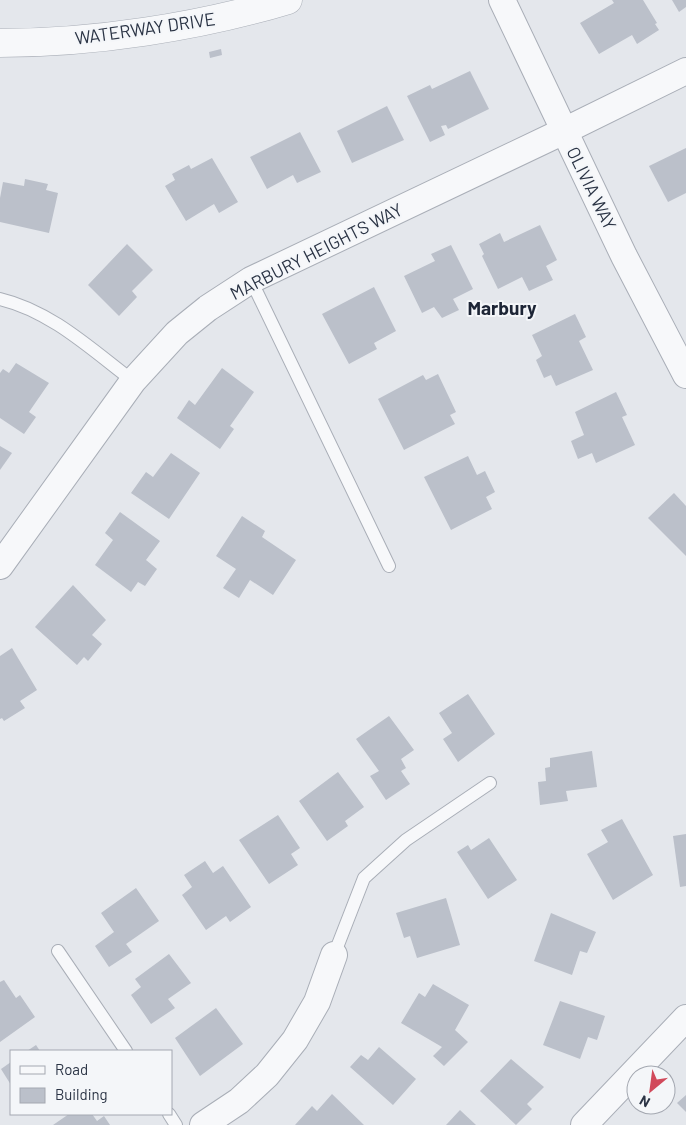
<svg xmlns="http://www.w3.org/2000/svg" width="686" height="1125" viewBox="0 0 686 1125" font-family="Barlow,sans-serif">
<rect width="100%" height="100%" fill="#e4e7ec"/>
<g fill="#bbc0ca">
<path d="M612,0h31l14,23 -2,1 4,6 -22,14 -5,-9 -33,19 -19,-31 34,-20z"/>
<path d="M672,0h14v7l-7,5z"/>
<path d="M221,49l1,6 -12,3 -1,-6z"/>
<path d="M470,71l19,38 -41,20 -2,-4 -5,1 4,9 -15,7 -23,-46 23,-11 2,4z"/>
<path d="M387,106l17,34 -52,23 -15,-32z"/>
<path d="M300,132l21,40 -24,11 -4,-8 -26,14 -17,-32z"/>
<path d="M686,148v45l-18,9 -19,-36z"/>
<path d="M212,158l26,44 -19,11 -5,-9 -28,17 -21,-35 10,-6 -3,-6 17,-9 2,4z"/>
<path d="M25,179l23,5 -2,6 12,3 -9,40 -49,-11v-24l3,-16 21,4z"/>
<path d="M540,225l17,35 -11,6 7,14 -24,11 -7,-14 -24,12 -16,-33 2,-2 -5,-10 21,-11 4,9z"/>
<path d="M127,244l26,26 -21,21 5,6 -18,19 -31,-31z"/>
<path d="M451,245l22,44 -20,10 6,11 -17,8 -8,-11 -12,6 -18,-37 31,-15 -4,-7z"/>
<path d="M374,287l22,44 -22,12 3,6 -28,15 -27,-50z"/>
<path d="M575,314l11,23 -7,4 14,29 -37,16 -5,-11 -7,3 -8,-18 6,-4 -10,-21z"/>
<path d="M16,363l33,20 -20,29 7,5 -12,17 -24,-16v-45l3,-4 6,4z"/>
<path d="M222,368l32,24 -24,34 4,3 -14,20 -43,-31 12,-18 6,5z"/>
<path d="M438,374l18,38 -6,3 5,9 -51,26 -26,-51 45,-24 3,5z"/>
<path d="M616,392l11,23 -5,2 13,28 -39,18 -4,-10 -14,6 -7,-18 13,-6 -9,-23z"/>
<path d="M0,446l12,7 -12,17z"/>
<path d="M171,453l29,20 -31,46 -38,-26 15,-21 7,5z"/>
<path d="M468,456l9,19 8,-4 10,21 -9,5 6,12 -41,21 -27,-53z"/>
<path d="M674,493l12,13v50l-38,-38z"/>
<path d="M120,512l40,29 -14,19 11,9 -12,17 -7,-4 -7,10 -36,-27 18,-25 -8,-7z"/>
<path d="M242,516l23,15 -3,6 34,23 -23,35 -23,-15 -11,18 -16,-10 13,-19 -20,-13z"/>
<path d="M73,585l33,35 -14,15 10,9 -14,17 -4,-4 -7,8 -42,-38z"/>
<path d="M12,648l25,42 -17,11 5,7 -21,13 -2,-3 -2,1v-63z"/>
<path d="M468,694l27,40 -37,28 -15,-23 9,-6 -13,-20z"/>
<path d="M389,716l25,34 -13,9 5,9 -5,3 9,13 -24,16 -16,-24 9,-5 -23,-32z"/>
<path d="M592,751l5,36 -31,4 2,10 -28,4 -2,-23 8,-1 -1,-13 5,-1v-9z"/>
<path d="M338,772l26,35 -19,14 3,5 -21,15 -28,-40z"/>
<path d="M278,815l22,33 -9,6 7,11 -29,19 -30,-44z"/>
<path d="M622,819l31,56 -40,25 -26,-46 21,-12 -7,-12z"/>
<path d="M686,834v52l-6,1 -7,-51z"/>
<path d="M489,838l28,42 -29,19 -31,-47 11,-7 3,5z"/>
<path d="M205,861l8,12 10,-7 28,41 -21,15 -4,-6 -20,14 -24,-35 10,-8 -8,-12z"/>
<path d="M136,888l23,33 -33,23 6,8 -23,15 -14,-21 19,-14 -13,-19z"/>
<path d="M446,898l14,47 -43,13 -7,-22 -6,2 -8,-25z"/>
<path d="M551,913l45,19 -9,21 -7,-2 -8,24 -38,-14z"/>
<path d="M169,954l22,29 -23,16 7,9 -24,16 -20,-29 10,-8 -6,-8z"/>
<path d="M4,980l12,18 4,-3 15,22 -35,25v-60z"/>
<path d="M433,984l36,21 -14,25 13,12 -24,24 -11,-10 9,-9 -41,-24 18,-30 6,4z"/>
<path d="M560,1001l45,15 -8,24 -9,-3 -8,22 -37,-14z"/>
<path d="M216,1008l27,36 -43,32 -25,-38z"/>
<path d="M36,1045l4,6h-13z"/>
<path d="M379,1047l37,32 -23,26 -43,-38 11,-12 7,5z"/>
<path d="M511,1059l33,28 -17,17 5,5 -16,16 -36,-34z"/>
<path d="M11,1062v23l-10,-16z"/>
<path d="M332,1094l32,31h-69l17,-19 5,5z"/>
<path d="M686,1095v17l-9,-9z"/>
<path d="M460,1110l16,15h-30z"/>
<path d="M69,1114h23l5,7 7,-5 6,9h-57z"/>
</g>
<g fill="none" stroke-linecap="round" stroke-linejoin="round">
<defs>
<g id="service">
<path d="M251,280l138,286"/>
<path d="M0,299c51,12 92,51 133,82"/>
<path d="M58,951l68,100"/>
<path d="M334,955l30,-77 42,-38 84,-57"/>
<path d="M169,1114l7,11"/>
</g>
<g id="minor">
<path d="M502,0l122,256 62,119"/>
<path d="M0,566l133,-185 44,-48 31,-25 43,-28 313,-149 122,-60"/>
<path d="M203,1125l36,-24 28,-26 28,-35 22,-38 17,-47"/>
<path d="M584,1125l102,-107"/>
</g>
<path id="tertiary" d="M0,43c93,0 199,-16 288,-43"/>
</defs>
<use href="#service" stroke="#a9aeb7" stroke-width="14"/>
<use href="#minor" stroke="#a9aeb7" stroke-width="28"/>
<use href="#tertiary" stroke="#a9aeb7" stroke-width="29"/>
<use href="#service" stroke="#f7f8fa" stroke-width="12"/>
<use href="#minor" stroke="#f7f8fa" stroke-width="26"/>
<use href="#tertiary" stroke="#f7f8fa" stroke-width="28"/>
</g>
<g text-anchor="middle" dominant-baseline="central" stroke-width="4" stroke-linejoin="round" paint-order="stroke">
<g font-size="18" fill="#2b3445" stroke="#f4f6f9">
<text transform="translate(145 28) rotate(-8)">WATERWAY DRIVE</text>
<text transform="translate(592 188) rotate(64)">OLIVIA WAY</text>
<text transform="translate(316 251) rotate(-27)">MARBURY HEIGHTS WAY</text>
</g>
<g font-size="19" font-weight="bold" fill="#1d2536" stroke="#f4f6f9">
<text x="502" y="307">Marbury</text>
</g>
</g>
<rect x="10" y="1050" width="162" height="65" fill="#f4f6f9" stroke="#a4a8b1"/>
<rect x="20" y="1066" width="25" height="8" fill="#f7f8fa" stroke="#a4a8b1"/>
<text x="55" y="1075" font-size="15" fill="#2b3445">Road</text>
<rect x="20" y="1088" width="25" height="15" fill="#bbc0ca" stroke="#a4a8b1"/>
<text x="55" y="1100" font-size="15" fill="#2b3445">Building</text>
<g transform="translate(651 1090) rotate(209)"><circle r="24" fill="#f4f6f9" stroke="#a4a8b1"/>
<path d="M0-4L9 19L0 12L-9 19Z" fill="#d1495b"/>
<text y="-8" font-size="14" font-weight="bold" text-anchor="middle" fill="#2b3445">N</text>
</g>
</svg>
